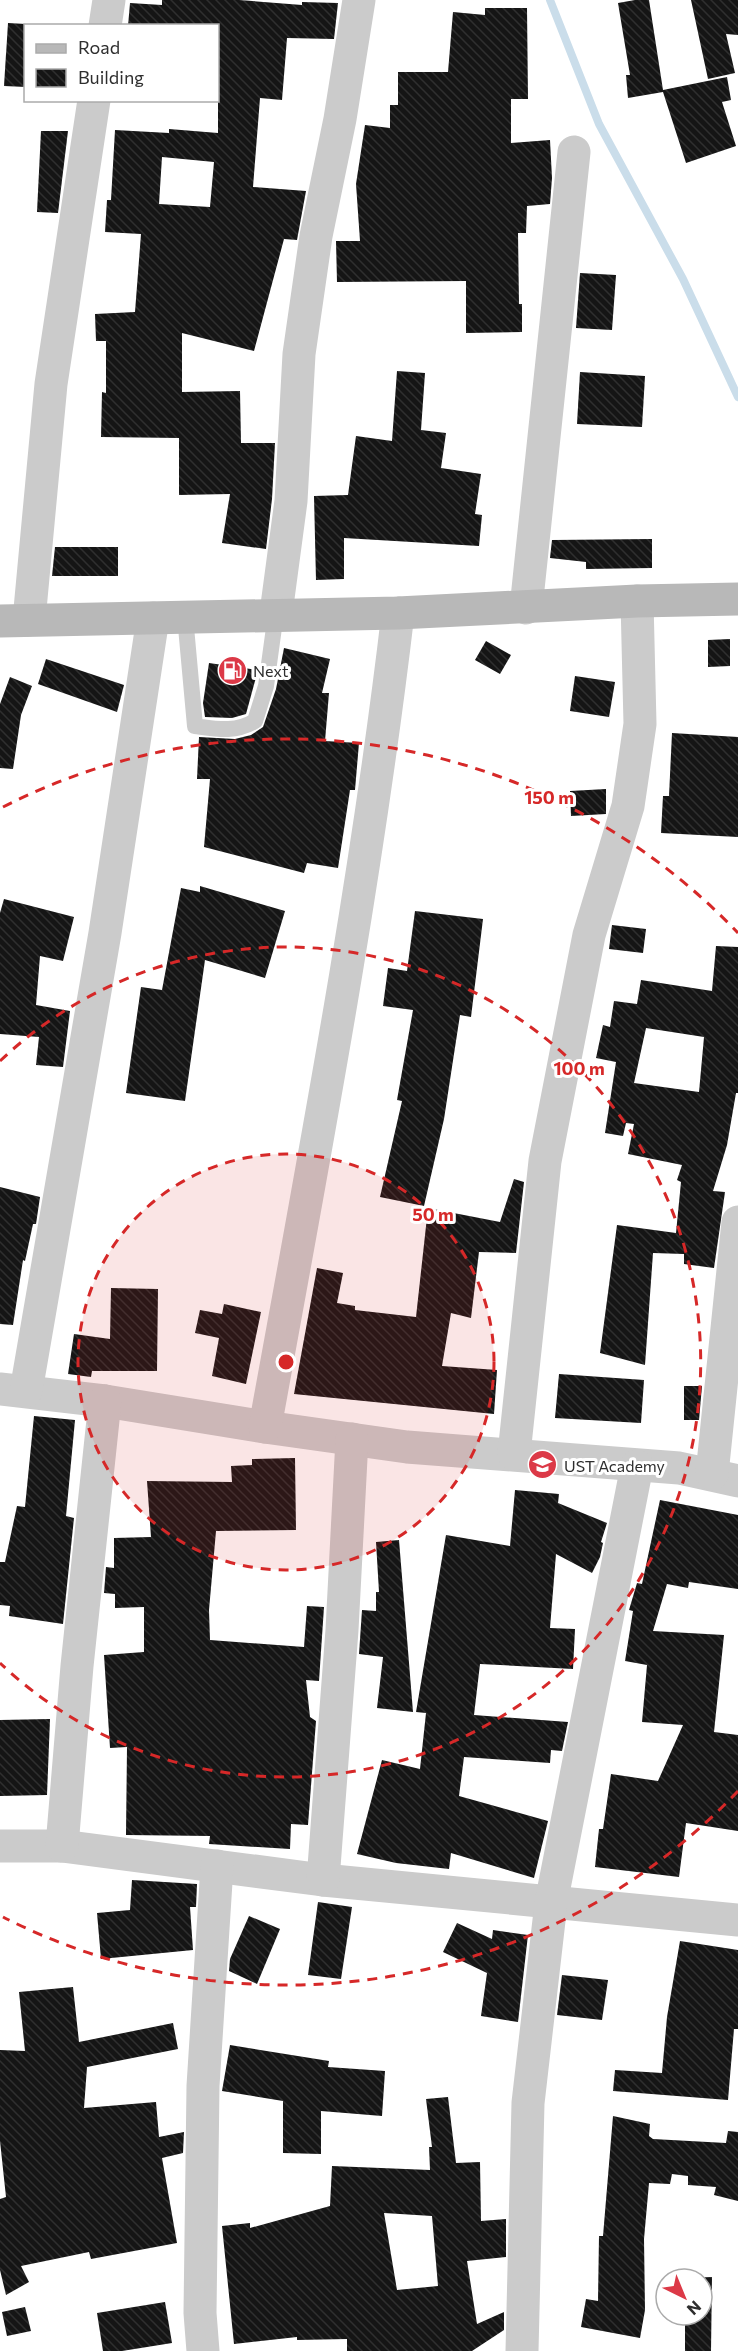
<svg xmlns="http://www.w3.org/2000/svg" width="738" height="2351" viewBox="0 0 738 2351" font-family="Commissioner,sans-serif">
<defs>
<pattern id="building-back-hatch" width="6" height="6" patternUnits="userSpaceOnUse" patternTransform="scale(1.5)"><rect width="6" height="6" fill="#151515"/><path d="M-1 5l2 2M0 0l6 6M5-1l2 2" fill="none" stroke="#2f2f2f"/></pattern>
</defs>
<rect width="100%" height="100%" fill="#fff"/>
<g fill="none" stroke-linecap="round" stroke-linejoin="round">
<path stroke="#caddea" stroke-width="8" d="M550,0l49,124 84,155 55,118"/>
</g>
<g fill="url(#building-back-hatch)" fill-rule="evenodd">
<path d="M162,0h77l63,5v-3l36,1 -4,36 -47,-1 -5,62 -22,-2 -7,89 53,4 -9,49 -13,-1 -30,112 -72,-18v59l58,-1 1,52h34l-3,56 -6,50 -44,-6 8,-49 -51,1v-57l-78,-1 1,-45 4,1v-52h-10l-1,-27 40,-2 6,-78 -36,-2 2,-32h4l4,-70 54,3v-4l49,4v-107h-90l2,-23 32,2zM162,157l52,5 -4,45 -51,-3z"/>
<path d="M635,0h14l14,90 64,-13 4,23 -9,2 14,44 -50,17 -23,-71 -35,6 -2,-23h4l-12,-72z"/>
<path d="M691,0h47v35l-12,-1 9,39 -27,6z"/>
<path d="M485,8h42l1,91h-17v44l39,-3 2,38 -2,26 -23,2 -1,27h-8l1,71h3v28l-56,1v-52l-129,1 -1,-41h24l-4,-57 9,-59 25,3v-23h8v-33h50l5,-60 32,3z"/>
<path d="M8,23l18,1v63l-22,-1z"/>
<path d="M41,131h27l-10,82 -21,-1z"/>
<path d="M580,273l36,2 -4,55 -36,-2z"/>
<path d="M397,371l28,2 -4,57 25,3 -5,35 40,6 -6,40 7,1 -3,31 -135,-8v41l-28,1 -2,-84 34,-1 8,-59 36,5z"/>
<path d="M580,372l65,4 -3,51 -65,-3z"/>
<path d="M652,539v29l-66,1v-7l-36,-4 2,-18z"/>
<path d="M55,547h63v29h-66z"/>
<path d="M730,639v27l-22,1v-27z"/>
<path d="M486,641l25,14 -11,19 -25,-14z"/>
<path d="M284,648l46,11 -8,34h7l-4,48 34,2 -4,47h-5l-12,78 -31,-5 -3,10 -100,-26 6,-68h-13l2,-42 36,2 16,-4 12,-8 13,-38z"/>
<path d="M46,659l78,26 -7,27 -79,-28z"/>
<path d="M209,663l49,7 -12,44 -14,4 -27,-1 -2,-14z"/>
<path d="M575,676l40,6 -6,35 -39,-6z"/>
<path d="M10,677l22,9 -11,29 -8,54 -13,-1v-64z"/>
<path d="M672,733l66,4v100l-77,-4 2,-37h6z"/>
<path d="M606,789v25l-35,2 -1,-25z"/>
<path d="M200,886l85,25 -20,67 -60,-18 -20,141 -59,-8 15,-106 21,3 19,-102 19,4z"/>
<path d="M4,899l70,18 -11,44 -23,-5 -4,49 34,6 -7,56 -27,-2 3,-28 -39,-3v-121z"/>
<path d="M415,911l68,8 -12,98 -11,-2 -16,104 -20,87 -44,-9 22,-96 -5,-1 16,-90 -30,-4 5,-38 19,3z"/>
<path d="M612,925l34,4 -3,24 -34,-4z"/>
<path d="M716,946l22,1v146h-2l-9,52 -14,46 12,1 -11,76 -30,-4v-10l-31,-1 -8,112 -45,-12 17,-128 59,8 5,-51 -4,-2 5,-15 -54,-11 6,-30 -8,-1 -3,13 -18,-3 11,-71 -20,-4 7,-33 7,2 4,-26 23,3 4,-24 71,11zM646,1028l58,9 -5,55 -65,-9z"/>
<path d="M514,1179l10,3 -8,71 -37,-1 -8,66 -20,-5 -9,53 55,4 -3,44 -200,-20 23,-126 26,5 -6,30 18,3v4l61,7 12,-109 72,14z"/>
<path d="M0,1187l40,10 -4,27h-3l-8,37 -2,-1 -10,65 -13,-1z"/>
<path d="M111,1288l47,1 -1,82h-65l-1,6 -23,-3 6,-40 36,5z"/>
<path d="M224,1304l37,8 -15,72 -34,-8 7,-38 -24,-5 5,-23 22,4z"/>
<path d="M559,1374l85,6 -3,43 -86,-5z"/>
<path d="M684,1386h18l-3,34h-15z"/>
<path d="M34,1416l41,4 -9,96 8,2 -11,106 -54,-8 1,-10 -10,-1v-43h5l12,-56 8,1z"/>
<path d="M295,1458l1,72 -80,1 -7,79 1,30 94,7 3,-41 17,1 -5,74 -13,-1 4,37 6,4 -8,104 -17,-1 -1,25 -81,-5 1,-8 -84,-1 1,-88 -17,1 -6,-93 40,-3v-45l-29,1v-14l-11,-1 2,-26 8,1v-30l37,-1 -4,-56 85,1 -1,-16 21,-1v-6z"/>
<path d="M515,1490l44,4 -1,9 49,20 -6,19 2,1 -3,14 -8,16 -36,-19 -6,74 25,1 -2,40 -93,-5 -6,51 94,7 -6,29 -11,-1 -1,13 -86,-6 -5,39 89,25 -14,57 -83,-25 -2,16 -53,-6 -39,-9 25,-94 38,9 6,-56 -10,-1 30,-177 64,11z"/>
<path d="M660,1500l78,15v74l-49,-7 -1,6 -21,-4 -14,47 71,4 -10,97 24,3v96l-52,-8 -7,54 -84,-10 4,-38h4l8,-55 47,7 25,-56 -41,-3 5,-57 -22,-4 8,-50 -4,-1 8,-27 5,1z"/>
<path d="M399,1540l14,172 -36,-4 6,-51 -24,-3 3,-44 14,1v-19h3l-3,-50z"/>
<path d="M50,1719l-3,76 -47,1v-76z"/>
<path d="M132,1880l65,4 -1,23h-6l3,43 -92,9 -4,-46 33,-3z"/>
<path d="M318,1902l34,5 -11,72 -33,-4z"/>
<path d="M249,1916l31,13 -23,55 -28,-13 1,-12z"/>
<path d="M457,1923l35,16 1,-9 35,5 -10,87 -37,-6 6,-43 -44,-21z"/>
<path d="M680,1941l58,9v79h-4l-6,71 -115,-9 2,-21 47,3 5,-56z"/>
<path d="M562,1975l46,5 -6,40 -45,-5z"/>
<path d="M73,1987l6,55 94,-19 5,26 -91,18 -3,41 72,-6 3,35 25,-5 -1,21 -21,5 15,85 -86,16 -2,-7 -68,14 8,16 -23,13 -6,-25v-71l6,-2 -6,-56v-91l25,1 -6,-59z"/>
<path d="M230,2045l99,16 -1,6 57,4 -3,45 -61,-5v43l-38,-1v-52l-61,-10z"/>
<path d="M448,2097l8,66 24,-1 1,59 25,-2v38l-39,4 10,63 27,-12v18l-32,21h-125v-12l-50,1v-3l-63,7 -12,-118 28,-3v5l80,-22 2,-40 98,4 -1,-23h3l-6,-48zM384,2213l48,3 6,70 -41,4z"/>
<path d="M613,2116l37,8 -1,12 4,3 73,4 2,-12 10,1v69l-24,-6 2,-8 -28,-2v-9l-16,-2 -2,10 -21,-1 -5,56 1,71 -5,28 -59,-11 5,-28 12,2 1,-65h4z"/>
<path d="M712,2277l-1,74h-26v-36h17v-36l-16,-1z"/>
<path d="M165,2302l7,41 -50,8h-19l-6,-38z"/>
<path d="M25,2307l6,24 -24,5 -5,-24z"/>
</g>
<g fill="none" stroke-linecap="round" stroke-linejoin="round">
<path stroke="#cbcbcb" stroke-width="16" d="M185,616l10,110c22,3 40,7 60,-5l11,-35 10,-73"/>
<g stroke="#cbcbcb" stroke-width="33">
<path d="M105,26l4,-26"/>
<path d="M526,608l48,-456"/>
<path d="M276,613l15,-112 8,-147 17,-118 24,-117 19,-119"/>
<path d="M29,620l22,-236 43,-284"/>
<path d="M0,1389l105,12 160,26 142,20 272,21 59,13"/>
<path d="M26,1391l79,-458 48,-315"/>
<path d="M265,1427c49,-270 101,-541 133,-814"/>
<path d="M514,1454l31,-293 44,-226 39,-129 12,-82 -3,-123"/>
<path d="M712,1474l26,-252"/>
<path d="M0,1846h62l261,34 415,40"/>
<path d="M62,1846l15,-180 28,-265"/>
<path d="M323,1880l19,-250 10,-191"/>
<path d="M203,2351l-3,-38 3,-227 14,-220"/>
<path d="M522,2351l6,-248 23,-200 86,-437"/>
</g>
<path stroke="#b8b8b8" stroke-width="33" d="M0,621l398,-8 239,-12 101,-2"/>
</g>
<circle cx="286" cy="1362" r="208" fill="#d62828" fill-opacity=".12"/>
<g fill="none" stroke="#d62828" stroke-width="3" stroke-dasharray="10 8">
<circle cx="286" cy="1362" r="208"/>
<path d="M0 1061A415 415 0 1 1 0 1663"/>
<path d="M738 1791A623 623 0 0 1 3 1917M3 807A623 623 0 0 1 738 933"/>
</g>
<defs>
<symbol id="fuel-disc" viewBox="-11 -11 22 22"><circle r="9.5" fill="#dc3947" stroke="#fff"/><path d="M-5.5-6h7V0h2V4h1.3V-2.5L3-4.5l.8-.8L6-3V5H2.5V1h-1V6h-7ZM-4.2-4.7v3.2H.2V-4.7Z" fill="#fff"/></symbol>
<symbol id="school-disc" viewBox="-11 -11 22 22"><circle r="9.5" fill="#dc3947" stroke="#fff"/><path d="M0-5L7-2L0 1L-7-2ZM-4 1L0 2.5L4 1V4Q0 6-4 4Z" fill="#fff"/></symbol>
</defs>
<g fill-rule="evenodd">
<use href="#fuel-disc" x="216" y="654" width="33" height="33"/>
<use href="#school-disc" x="526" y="1448" width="33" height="33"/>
</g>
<g text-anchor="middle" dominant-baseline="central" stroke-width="6" stroke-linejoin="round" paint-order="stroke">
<g font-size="16" fill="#2e2e2e" stroke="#fff" text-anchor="start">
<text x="253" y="670">Next</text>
<text x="564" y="1465">UST Academy</text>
</g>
</g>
<circle cx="286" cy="1362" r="9" fill="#d62828" stroke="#fff" stroke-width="3"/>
<g font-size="18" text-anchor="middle" font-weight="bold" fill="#d62828" stroke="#fff" stroke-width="6" stroke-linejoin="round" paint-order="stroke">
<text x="549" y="804">150 m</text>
<text x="579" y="1075">100 m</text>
<text x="433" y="1221">50 m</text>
</g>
<rect x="24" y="24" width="195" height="78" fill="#ffffff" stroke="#ababab" stroke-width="1.5"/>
<rect x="36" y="44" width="30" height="9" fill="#b8b8b8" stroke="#ababab" stroke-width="1.5"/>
<text x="78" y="54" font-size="18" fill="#2e2e2e">Road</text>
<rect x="36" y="69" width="30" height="18" fill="url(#building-back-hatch)" stroke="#ababab" stroke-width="1.5"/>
<text x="78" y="84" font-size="18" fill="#2e2e2e">Building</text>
<g transform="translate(684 2297) rotate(137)"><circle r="28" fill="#ffffff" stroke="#ababab" stroke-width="1.5"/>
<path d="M0-4.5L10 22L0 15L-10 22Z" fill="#dc3947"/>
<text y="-9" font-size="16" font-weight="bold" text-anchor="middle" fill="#2e2e2e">N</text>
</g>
</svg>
